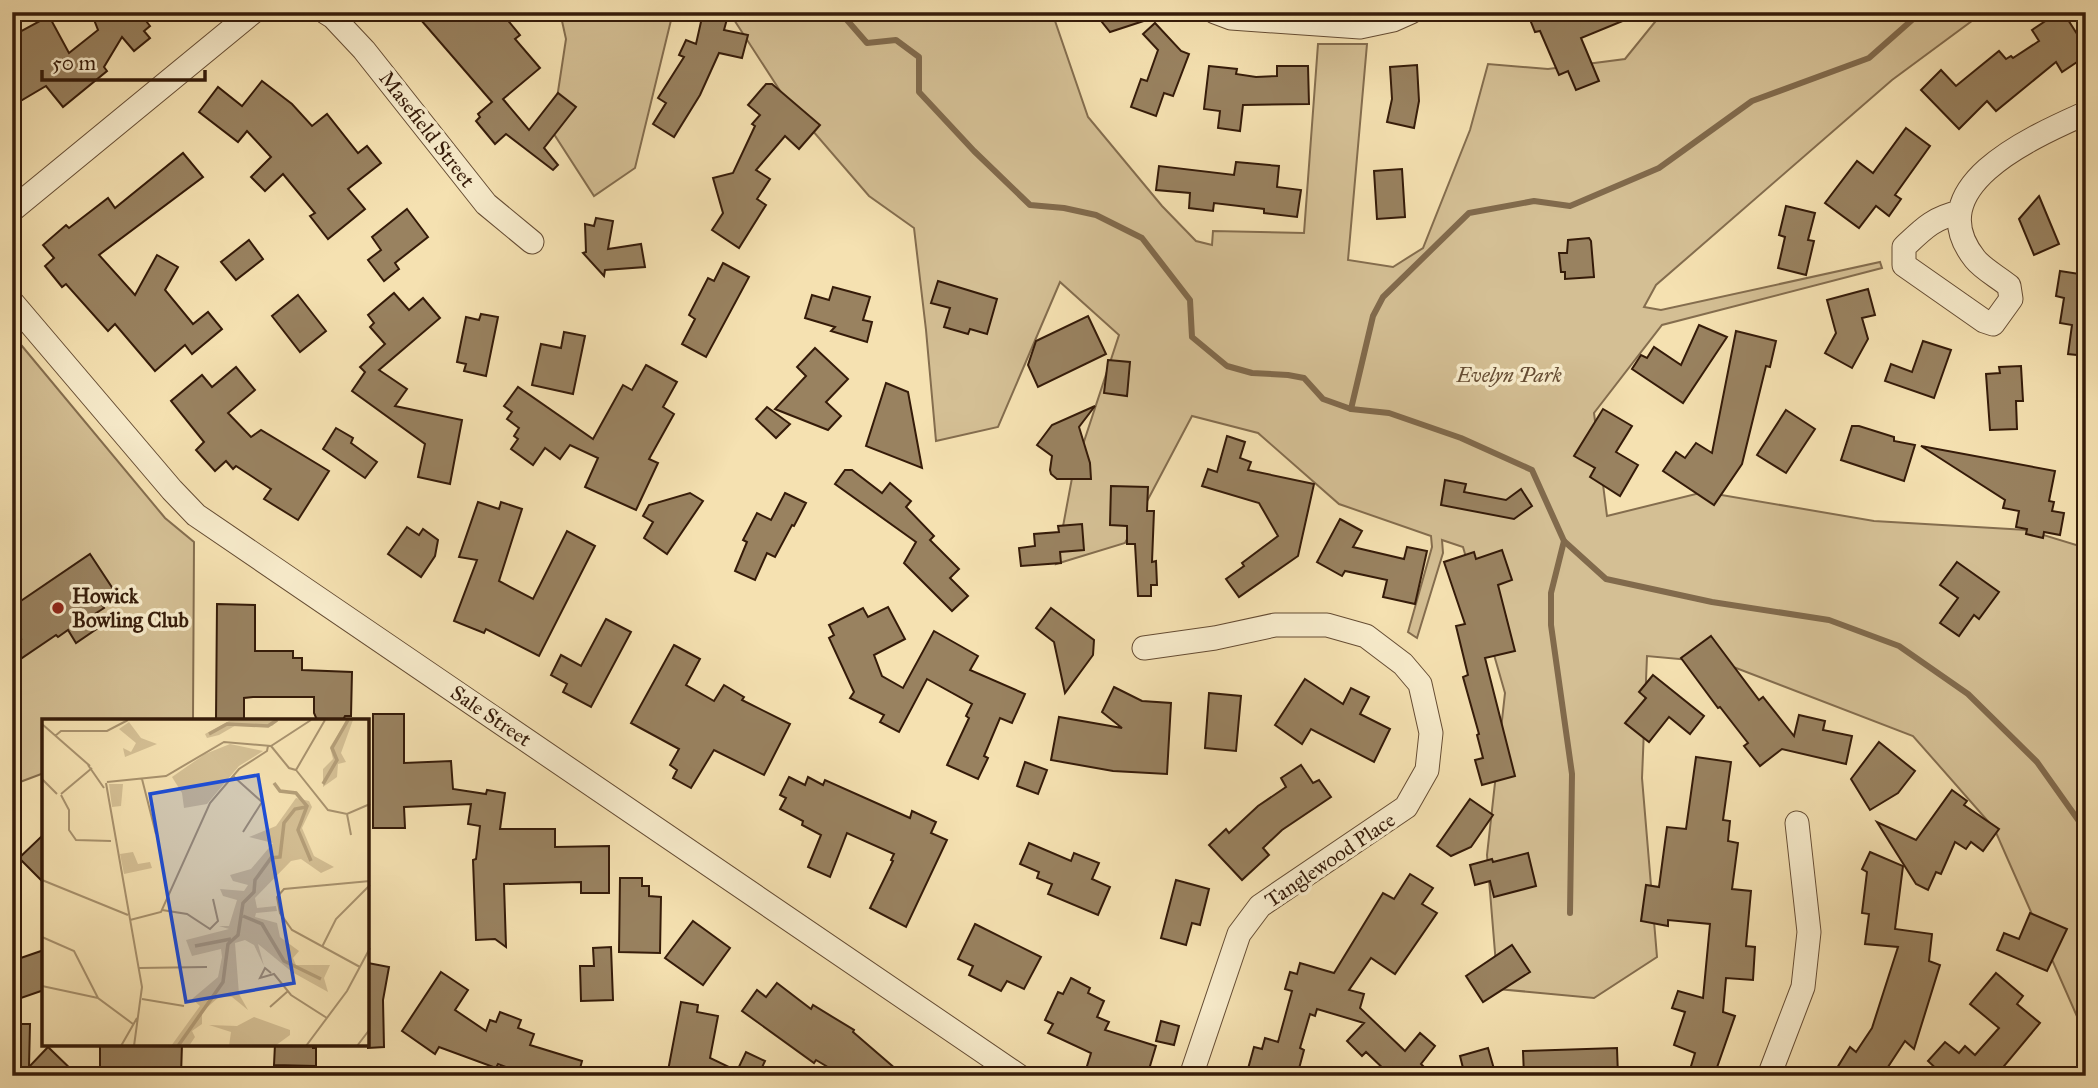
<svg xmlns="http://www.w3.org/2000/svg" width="2098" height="1088" viewBox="0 0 2098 1088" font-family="'IM FELL Great Primer',serif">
<rect width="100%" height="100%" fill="#f5e1b1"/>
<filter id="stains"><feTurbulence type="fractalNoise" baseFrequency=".00286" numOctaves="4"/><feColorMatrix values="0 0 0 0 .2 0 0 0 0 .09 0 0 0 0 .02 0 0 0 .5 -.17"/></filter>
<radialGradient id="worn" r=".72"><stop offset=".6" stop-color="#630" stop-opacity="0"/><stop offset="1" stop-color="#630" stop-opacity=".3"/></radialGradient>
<g fill="#d4bf94" stroke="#846d4e" stroke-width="2">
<path d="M560,12h113l-38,156 -41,28 -42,-65 14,-92z"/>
<path d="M729,12h320l5,6 34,99 74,89 34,35 16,4 1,-14 91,2 14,-189h49l-19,216 45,7 30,-19 47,-118 18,-66 60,5 77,-10 38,-47h321l-92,68 -236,205 -12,22 17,3 219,-48 2,6 -220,57 -68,88 13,103 97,-24 170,29 153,9 59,18v481l-3,1 -89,-202 -81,-92 -190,-73 -76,-7 -5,122 15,179 -63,41 -96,-9 -11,-134 18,-162 -42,-146 -21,-7 1,13 -26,85 -9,-6 24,-85 -1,-11 -92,-32 -81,-71 -66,-17 -67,127 -69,21 16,-86 47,-143 -59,-53 -62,145 -62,14 -10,-111 -12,-102 -45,-32 -83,-96z"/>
<path d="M12,334l153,184 29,24 -1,178h-149v53l-32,12z"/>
</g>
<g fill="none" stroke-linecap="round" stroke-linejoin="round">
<g stroke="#816a4c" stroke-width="6">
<path d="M840,12l27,31 29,-3 23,17v35l55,59 56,54 34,3 32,7 46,23 48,62 2,37 35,29 25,7 36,2 16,3 19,21 28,10 38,4 72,25 71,32 32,71 42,38 106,23 117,18 70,26 69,48 69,68 49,69"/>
<path d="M1351,409l22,-93 10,-19 86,-84 65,-12 36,5 89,-38 93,-67 117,-43 52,-46"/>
<path d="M1564,541l-13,52v32l21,149 -2,139"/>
</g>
</g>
<g fill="#998260" stroke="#351b09" stroke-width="2">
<path d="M91,12h48l11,14 -6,5 6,7 -16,13 -12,-14 -18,30 3,4 -44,36 -17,-21 -34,20v-70l37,-20 20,37 29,-23z"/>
<path d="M414,12h87l19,23 -5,4 25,29 -37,31 26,31 29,-37 18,14 -32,41 14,17 -5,5 -47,-36 -11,10 -19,-23 4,-4 -2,-3 14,-12z"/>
<path d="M1094,12h65v4l-49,16z"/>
<path d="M1527,12h115v1l-61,25 18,43 -23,9 -8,-19 -9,4 -19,-44 -5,1z"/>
<path d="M2059,12h4l23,36v8l-24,16 -6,-10 -60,49 -9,-10 -28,28 -38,-39 20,-20 15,16 43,-35 7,8 5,-3 2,2 26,-17 -7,-11z"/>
<path d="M703,13l24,6 -3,11 24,5 -6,23 -23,-5 -19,42 -26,42 -21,-13 13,-21 -8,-5 26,-41 -5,-2 7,-15 10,4z"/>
<path d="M1155,23l26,28 8,3 -16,42 -9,-3 -8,23 -25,-9 10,-28 6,2 11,-31 -15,-16z"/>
<path d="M1417,65l2,36 -5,27 -27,-6 5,-23 -2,-32z"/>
<path d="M1209,66l28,3 -1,5 20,3 21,-1v-10h31l1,38 -66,1 -3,26 -22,-3 2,-17 -16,-2z"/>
<path d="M262,81l30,23 20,22 15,-12 31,39 9,-7 14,17 -33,26 17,20 -37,30 -18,-23 5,-3 -32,-39 -18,17 -14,-14 20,-20 -24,-26 -9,11 -39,-30 19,-25 24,19z"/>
<path d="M766,84h6l48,41 -21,24 -14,-13 -29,34 14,9 -13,20 9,6 -27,43 -27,-18 11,-17 -10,-35 20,-5 22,-47 -3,-2 8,-9 -12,-10z"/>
<path d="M1906,128l24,18 -35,49 6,4 -12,17 -13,-10 -17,22 -34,-25 32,-42 16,12z"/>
<path d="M183,153l20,24 -104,78 36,40 22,-40 21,12 -13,23 28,34 15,-12 14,17 -30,25 -7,-9 -30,26 -40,-47 -7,7 -42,-47 -4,3 -17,-21 9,-8 -11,-13 23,-20 3,3 39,-30 7,10z"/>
<path d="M1236,162l43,4 -2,21 24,3 -4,27 -33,-4v-4l-50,-6 -1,8 -24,-3 1,-15 -34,-3 3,-24 75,9z"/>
<path d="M1402,169l3,48 -28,2 -3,-48z"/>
<path d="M2039,196l20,48 -25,11 -15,-36z"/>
<path d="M1786,206l29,7 -7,27 6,1 -8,34 -28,-7 7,-31 -6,-2z"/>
<path d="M407,209l21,28 -33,26 4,6 -15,12 -16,-21 13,-10 -9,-13z"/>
<path d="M596,218l17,3 -5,28 33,-5 4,23 -40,3 -1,6 -21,-23 3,-1 -1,-28 9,2z"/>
<path d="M1589,238l2,3 3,36 -29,2v-7h-4l-2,-19h8l1,-13z"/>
<path d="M249,240l14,19 -27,21 -15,-18z"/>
<path d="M723,263l26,14 -43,80 -24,-13 13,-25 -6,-4 19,-37 6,3z"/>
<path d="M2060,271l26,4 -4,22 4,1v58l-18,-2 4,-29 -12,-2 4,-25 -8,-2z"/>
<path d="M938,281l59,18 -10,35 -17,-5 -2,5 -24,-7 6,-19 -19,-5z"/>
<path d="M833,287l37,10 -7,23 9,2 -5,20 -36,-11 4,-4 -30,-9 7,-23 17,5z"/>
<path d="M1868,289l7,26 -13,3 6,21 -16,29 -27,-15 11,-20 -9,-33z"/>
<path d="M394,293l15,17 14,-12 17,20 -61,52 28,19 -12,17 67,14 -12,64 -32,-7 7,-33 -73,-53 13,-19 -5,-5 25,-23 -15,-17 4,-4 -6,-8z"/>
<path d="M298,295l28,36 -26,21 -28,-36z"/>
<path d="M481,314l17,3 -12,59 -22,-5 2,-7 -9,-2 9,-45 13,3z"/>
<path d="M1088,316l18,38 -68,33 -10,-22 8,-24z"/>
<path d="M1699,325l28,12 -44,66 -51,-34 9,-14 6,3 7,-11 27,18z"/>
<path d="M1736,331l40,10 -6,26 -4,-1 -24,98 -28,41 -51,-34 13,-19 9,6 11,-15 16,10z"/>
<path d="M564,332l21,4 -12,58 -41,-9 9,-41 20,4z"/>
<path d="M1923,341l28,9 -17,48 -49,-17 6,-17 21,8z"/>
<path d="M815,348l33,31 -22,23 15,14 -13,14 -53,-21 31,-33 -9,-9z"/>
<path d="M1108,360l22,2 -3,34 -23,-3z"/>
<path d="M646,365l31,17 -14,25 11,7 -25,45 9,4 -22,47 -51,-23 13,-29 -28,-13 -10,14 -15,-11 -12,17 -22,-16 7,-10 -4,-3 5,-8 -12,-9 5,-7 -8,-6 14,-19 75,52 30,-54 9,5z"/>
<path d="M2021,366l2,35h-7l1,28 -27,1 -4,-56 14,-1 -1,-6z"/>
<path d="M236,367l19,23 -27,23 23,24 10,-7 68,41 -31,49 -34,-21 7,-10 -35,-23 -3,3 -7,-8 -11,10 -19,-21 8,-8 -33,-41 31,-26 10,12z"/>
<path d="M886,383l22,9 14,76 -56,-22z"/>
<path d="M1095,406l-16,21 11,36 1,16h-34l-6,-5 -1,-4 2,-14 -15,-11 15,-20z"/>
<path d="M767,407l23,17 -14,14 -20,-19z"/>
<path d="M1603,409l29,17 -16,26 22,13 -18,31 -30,-19 5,-9 -21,-12z"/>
<path d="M1786,410l29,19 -29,44 -29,-18z"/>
<path d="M1852,426h7l35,11v4l21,4 -11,36 -63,-21z"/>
<path d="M336,428l17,10 -2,5 26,19 -12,16 -42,-29z"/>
<path d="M1227,436l18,6 -5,16 11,4 -3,8 66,14 -16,72 -59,41 -13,-18 18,-13 -2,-3 36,-27 -19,-33 -57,-17 6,-17 9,3z"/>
<path d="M1921,446l134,25 -6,30 5,1 -2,9 12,2 -4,22 -16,-3 -1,6 -17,-4 1,-5 -11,-2 3,-16 -16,-3 2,-8z"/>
<path d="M845,470h7l30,23 8,-10 21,18 -5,6 28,29 -4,4 29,29 -9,9 18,18 -16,15 -48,-48 12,-21 -81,-58z"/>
<path d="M1445,480l21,4 -2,8 42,8 15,-11 11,17 -18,13 -73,-14z"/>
<path d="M1111,486l37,1 -1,24h7l-2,51 4,-1 1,24h-6v11h-13l-3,-52h-8v-18l-17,-1z"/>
<path d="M690,493l13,8 -36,53 -23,-16 9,-16 -10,-6 6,-11z"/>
<path d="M785,493l21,10 -12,23 -2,-1 -17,32 -8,-4 -12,27 -20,-9 12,-29 -4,-2 14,-27 14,7z"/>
<path d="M478,502l21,7 2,-7 21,7 -23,72 34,18 34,-68 28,15 -56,110 -53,-27 -2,4 -30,-12 23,-61 -18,-3z"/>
<path d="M1340,519l22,12 -9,16 51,12 3,-12 20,4 -12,53 -32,-7 4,-17 -42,-9 -3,5 -25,-14z"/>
<path d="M1082,524l2,26 -24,2 1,11 -40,3 -2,-18 16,-2 -1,-12 25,-2 -1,-6z"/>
<path d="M407,527l12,8 4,-6 15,11 -3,16 -14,21 -33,-23z"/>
<path d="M1502,550l10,30 -14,5 17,66 -30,7 30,118 -33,9 -7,-25 8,-2 -6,-23 2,-1 -16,-57 5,-2 -12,-49 9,-2 -21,-62 30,-10 2,7z"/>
<path d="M90,554l27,41 -15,10 2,3 -14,9 8,11 -22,15 -8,-13 -10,7 -2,-2 -37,25 -7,-10v-6l9,-5 -9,-13v-19z"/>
<path d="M1957,562l42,30 -20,27 -5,-4 -15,21 -19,-13 18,-25 -18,-13z"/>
<path d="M217,604l38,1v46h38v7h9v12l50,2 -1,44h-6l-2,4h-26l-3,-7v-16h-61l-9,1v22h-28z"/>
<path d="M888,607l17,32 -31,16 8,21 21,12 31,-57 44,25 -8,14 55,24 -13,29 -12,-5 -16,38 4,2 -10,21 -31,-14 22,-47 -3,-2 6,-12 -45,-25 -28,53 -19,-10 4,-7 -34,-17 4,-6 -25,-54 5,-3 -5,-10 34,-17 5,9z"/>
<path d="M1051,608l43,32 -1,15 -28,38 -11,-51 -18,-14z"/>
<path d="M606,619l25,13 -40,75 -28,-15 4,-8 -16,-9 10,-20 20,11z"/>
<path d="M1711,636l48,64 4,-3 31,39 5,-21 26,6 -2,9 29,6 -6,28 -64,-15 -22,17 -16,-20 4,-3 -28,-36 -2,1 -37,-50z"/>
<path d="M674,645l26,14 -14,26 28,16 10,-16 20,12 -2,3 48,24 -26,51 -50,-25 -23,38 -18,-10 4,-8 -7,-5 9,-16 -48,-26z"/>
<path d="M1653,675l51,41 -14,18 -21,-17 -20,25 -24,-19 21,-25 -7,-6z"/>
<path d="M1305,679l38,25 8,-16 18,9 -9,17 30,15 -16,33 -63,-33 -9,15 -27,-19z"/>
<path d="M1114,687l28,14 29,2 -4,71 -54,-3 -62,-11 8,-43 63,11 -20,-16z"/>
<path d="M1209,693l32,3 -5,55 -31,-3z"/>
<path d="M373,714h31v49l47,-2 2,28 33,5 1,-4 18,3 -5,36h55v18l54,-1v47h-28v-11l-77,2 2,63 -11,-8 -19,1 -3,-80 3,-1 4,-33 -12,-2 3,-20 -67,3 1,21h-32z"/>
<path d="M1879,742l36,29 -17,22 -28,17 -19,-31z"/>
<path d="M1696,757l35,5 -8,58 7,1 -2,20 10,2 -6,46 19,2 -5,55 9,1 -2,33 -27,-2 -3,34 12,4 -21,60h-26l7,-23 -21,-8 11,-33 -13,-4 6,-17 25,7 7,-74 -42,-4v6l-27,-5 5,-36 13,2 8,-60 19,2z"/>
<path d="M1025,762l22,8 -9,24 -21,-8z"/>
<path d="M1301,765l12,18 6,-3 12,17 -49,33 -19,18 6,7 -27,25 -33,-35 17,-16 3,4 29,-27 28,-19 -5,-9z"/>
<path d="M789,777l16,8 3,-8 15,8 2,-5 85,38 2,-7 24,11 -5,11 16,7 -41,87 -36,-19 23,-47 -2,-1 3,-6 -47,-21 -17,44 -22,-10 13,-32 -19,-10 1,-4 -23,-12 6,-11 -6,-3z"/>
<path d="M1952,790l15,11 -3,4 35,24 -16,22 -12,-9 -5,7 -11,-7 -14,32 -5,-2 -8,18 -12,-6 -39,-62 39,18z"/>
<path d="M1470,799l23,16 -22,32 -20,9 -14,-10z"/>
<path d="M44,834v49l-25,-25z"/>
<path d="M1029,843l42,18 3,-8 25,10 -7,16 18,8 -12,28 -50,-21 4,-10 -15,-6 2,-6 -19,-8z"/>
<path d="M1870,852l33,14 -8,63 37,5 -3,27 11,4 -26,84 -9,-8 -23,35h-33l-12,-8 13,-21 6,5 16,-24 26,-81 -33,-3 4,-30 -7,-1 5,-41 -5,-3z"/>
<path d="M1528,853l8,33 -42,11 -4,-16 -15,4 -5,-20 22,-6 1,3z"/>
<path d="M1410,874l23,14 -11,16 15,9 -42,61 -24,-16 -22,32 15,4 -4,14 45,43 15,-18 15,13 -14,18 12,12h-42l-25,-24 -4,4 -15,-15 17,-18 -47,-14 -2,7 -5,-2 -10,34 4,2 -7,26h-51l8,-29 8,2 3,-11 13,4 14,-51 -7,-2 5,-17 7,2 3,-11 34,10 49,-80 11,6z"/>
<path d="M620,878h22v8h7v10l12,1 -1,56 -41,-1z"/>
<path d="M1176,880l33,9 -9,36 -8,-2 -6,22 -25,-7z"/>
<path d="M2030,913l37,16 -20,42 -50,-21 7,-17 15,6z"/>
<path d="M693,921l37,27 -27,37 -38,-27z"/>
<path d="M975,924l66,33 -17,32 -17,-8 -6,10 -32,-16 4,-9 -15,-7z"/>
<path d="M1512,945l18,27 -47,30 -17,-26z"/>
<path d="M611,947l2,53 -32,1 -1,-35h14l-1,-18z"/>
<path d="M44,950v40l-23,8 -9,-26v-11z"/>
<path d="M368,963l21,4 -6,33 1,47 -16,1z"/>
<path d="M441,972l27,18 -13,20 31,21 4,-11 6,2 4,-10 21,8 -3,8 16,6 -4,11 52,16 -4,15h-48l-32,-12 -2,4 -57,-21 -4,7 -33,-23z"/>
<path d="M1996,973l27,23 -6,8 23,19 -36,43 12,10h-72l-16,-15 17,-19 14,11 6,-7 10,9 24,-27 -29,-24z"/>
<path d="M1071,978l19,10 -2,5 16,8 -7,16 12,5 -4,8 51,16 -9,30h-63l7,-23 -43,-20 5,-9 -8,-4 13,-28 5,2z"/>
<path d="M777,983l34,26 2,-4 41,25 -1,2 51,44h-61l-27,-16 -2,3 -72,-52 15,-21 9,7z"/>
<path d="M681,1002l17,3 -1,7 21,4 -8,42 27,13 9,-19 19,9 -7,15h-91z"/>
<path d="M1161,1021l18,5 -5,19 -18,-4z"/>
<path d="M12,1024h18l-1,43 19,-20 30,29h-66z"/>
<path d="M100,1044h82l-1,32 -81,-2z"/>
<path d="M275,1044h38v4h3v18l-42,-1z"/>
<path d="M1488,1048l8,28h-31l-5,-20z"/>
<path d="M1617,1048l1,28h-94l-1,-25z"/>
</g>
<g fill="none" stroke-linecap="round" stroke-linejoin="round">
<defs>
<g id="street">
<path d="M325,12l8,5 31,33 122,154 46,38"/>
<path d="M1215,12l16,6 129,9 33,-7 18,-8"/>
<path d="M12,210l241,-198"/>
<path d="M1960,212c-27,6 -37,17 -56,35v18l80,56 9,3 18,-25 -2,-13c-11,-9 -26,-17 -34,-27 -58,-73 60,-123 111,-146"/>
<path d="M12,302l160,188 24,25 823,561"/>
<path d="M1144,648l71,-10 60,-13h52l39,11 37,28 17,20 11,49 -4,37 -21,37 -146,99 -21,28 -48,142"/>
<path d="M1769,1076l34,-89 6,-55 -12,-109"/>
</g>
</defs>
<use href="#street" stroke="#654c33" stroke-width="25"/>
<use href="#street" stroke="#f8eccc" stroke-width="23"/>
</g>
<circle fill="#8f2418" stroke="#f8eccc" stroke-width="2.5" cx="58" cy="608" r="7"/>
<g text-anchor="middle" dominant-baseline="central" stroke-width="7" stroke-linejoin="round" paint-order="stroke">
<g font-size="21" fill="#351b09" stroke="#f8eccc">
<text transform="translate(427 129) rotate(52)">Masefield Street</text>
<text transform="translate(491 716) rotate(34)">Sale Street</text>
<text transform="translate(1330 860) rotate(-34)">Tanglewood Place</text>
</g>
<g font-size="21" font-style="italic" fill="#654c33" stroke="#f8eccc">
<text x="1509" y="375">Evelyn Park</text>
</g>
<g font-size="21" font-weight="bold" fill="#351b09" stroke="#f8eccc" text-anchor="start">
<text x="72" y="596">Howick<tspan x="72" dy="24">Bowling Club</tspan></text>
</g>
</g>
<g transform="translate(42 719)">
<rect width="327" height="327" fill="#f5e1b1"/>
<path d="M237,1l-7,6 -34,-2 -19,11 -12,3 -2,-4 24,-13zM305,1h6l-12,33 5,9 -8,2 -1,13 -14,10v-18l10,-10 -3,-12zM87,3l12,16 16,6 -32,13 -2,-9 8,4 5,-9 -17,-14zM188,25l33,7 -24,15 -32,38 -23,4 -2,-15 -10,-16 33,-23zM67,65h14l-2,22 -9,1zM254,79l13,3 3,6 -10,21 12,28 20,11 -13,6 -20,-14 -10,2 -36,37 2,10 19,-2 1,5 -21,2 -1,4 22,6 3,14 19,14 -6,7 3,7h34l-6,13 4,14 -36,-20 -34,-28 6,22 -10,-21 -9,-5 -10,3 4,51 9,16 -16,-13 -12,-1 -18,16v12l-10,7 3,6 -6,9h-18l29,-40 -8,-7 26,-22 4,-20 -1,-8 -29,7 -6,-16 43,-11 -10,-3h10l8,-26 -14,-4 -3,-7 24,2 4,-6 -15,-4 -3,-6 21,-6 22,-26 -24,-6 27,-11zM91,133l5,12 12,-2 2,6 -28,6 -4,-20zM212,298l36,13v5l-15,11h-46l2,-14 -22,-7 28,1z" fill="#d4bf94"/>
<path fill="none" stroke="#b49e78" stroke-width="3.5" d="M167,15l18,-10 41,2 9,-6M232,64l6,8 16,2 11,13 -9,24 13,31M281,65l14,-24 -5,-12 16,-28M201,197l19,8 22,37 37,18M153,227l36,-7M136,327l45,-64 5,-38 10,-9 5,-32 11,-11 1,-12 16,-22 9,-1 4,-34 11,-14 11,-2"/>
<path fill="none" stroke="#a8926e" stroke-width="2" d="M0,5l48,42M13,17l6,-5h46l21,-11M229,27l18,22 7,2 29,-50M46,46l16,23M254,51l32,40 19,4 23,-10M191,57l29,26 -19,30M0,60l15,15M100,60l14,55M65,63l59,-6 58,-34 47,4 40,-26M64,64l36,204 -8,59M19,75l31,-26M19,76l8,15v20l7,10 35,1M305,95l4,21M0,161l86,35M120,191l25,4 23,15 8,-8 -5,-22M88,201l31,-8 49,-109 29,-34 28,-18 1,-5M0,218l32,14 24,47 35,26M280,228l14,-28 34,-34M318,248l-68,-37 -12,-17 -3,-16 7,-8 86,-8M97,249l68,-1M229,254l-6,-5 -5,10 14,-4 17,21 36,23M0,267l56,12M100,280l42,7M228,288l18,-16M79,327l16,-28M264,327l41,-55 23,-43M315,327l13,-17"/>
<path fill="#1d4ed8" fill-opacity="0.15" stroke="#1d4ed8" stroke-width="3.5" d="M216,56l36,208 -108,19 -36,-208z"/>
<rect width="327" height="327" fill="none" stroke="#351b09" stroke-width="3.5"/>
</g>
<rect width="2098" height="1088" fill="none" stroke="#f5e1b1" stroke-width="42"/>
<rect x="14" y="14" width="2070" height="1060" fill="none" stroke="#351b09" stroke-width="3.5"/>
<rect x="21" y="21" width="2056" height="1046" fill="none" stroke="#351b09" stroke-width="2"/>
<path d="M42 70v10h163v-10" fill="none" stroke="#351b09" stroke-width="3.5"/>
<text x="52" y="70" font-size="21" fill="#351b09" stroke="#f8eccc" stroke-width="5" paint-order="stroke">50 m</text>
<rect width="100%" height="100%" filter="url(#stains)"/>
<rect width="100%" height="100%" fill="url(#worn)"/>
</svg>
